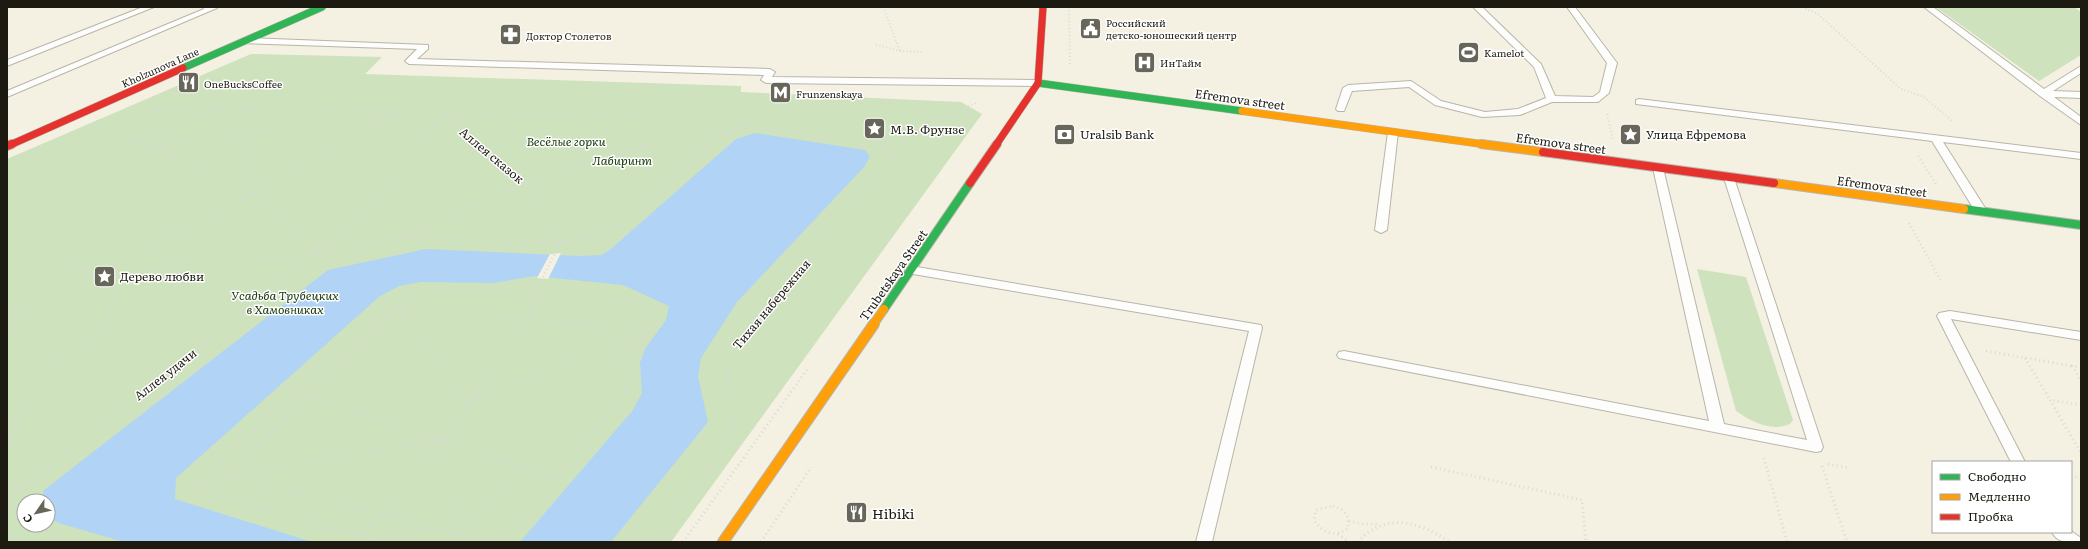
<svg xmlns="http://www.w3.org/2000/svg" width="2088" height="549" viewBox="0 0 2088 549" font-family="Literata,serif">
<rect width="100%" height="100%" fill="#f4f1e2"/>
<g fill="#cde2bd" fill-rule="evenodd">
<path d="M1936,7h138l7,5v43l-42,26z"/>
<path d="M251,54l131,3 -17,17 376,12v6l220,10 21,12 -311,428h-664v-383zM24,501h24v24h-24z"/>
<path d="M1697,269l49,8 47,143 -3,4c-19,8 -38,-2 -54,-13z"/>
</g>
<path fill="#b1d3f6" d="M755,133l110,17 5,7 -6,10 -127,135 -36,56 -3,18 10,46 -97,120h-91l113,-132 9,-17 -2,-30 5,-14 21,-29 3,-14 -46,-21 -88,-9 -42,7 -72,-1 -22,4 -19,10 -204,182 -1,21 137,43h-188l-62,-18 -14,-6v-17h-7l3,-11 284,-220 98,-21 154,7 22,-1 10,-7 124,-109z"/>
<path fill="#f4f1e2" d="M561,253l-13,26 -11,-1 13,-24z"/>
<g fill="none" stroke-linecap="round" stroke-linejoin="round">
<defs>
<g id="lane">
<path d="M143,7h11l-147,59v-6z"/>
<path d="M203,7l14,1 -210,89v-6l197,-82z"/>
<path d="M1473,7h9l59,57 14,32 38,1 7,-5 7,-29 -40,-56h8l42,56 -8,30 -11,9h-46l-32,13 -38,2 -47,-12 -26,-18 -57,4 -8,20h-6l-2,-2 7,-21 5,-3 63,-4 30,20 44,11 33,-3 28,-11 -12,-31z"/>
<path d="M1924,7h9l111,82 37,-23v7l-28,18 28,1v6l-27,-1 27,20v8l-41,-29z"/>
<path d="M245,38l183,7v4l-11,10 353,10 5,3 -3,5 266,3 5,3 -5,3 -272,-3 -5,-3 3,-5 -355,-11 -4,-3 12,-12 -175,-6 -1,-2z"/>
<path d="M1639,99l442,54v6l-138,-17 44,69 -6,3 -6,-3 -43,-70 -296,-37v-4z"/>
<path d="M1393,129l5,3 -11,98 -6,3 -6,-3 13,-98z"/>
<path d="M1658,165l5,3 61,256 83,16 -83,-262 5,-3 5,3 89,269 -2,4 -5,1 -472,-93 -5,-1 -2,-3 2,-3 5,-1 365,70 -56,-253z"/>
<path d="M911,266l350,59 1,3 -50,214h-16l53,-211 -342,-58 -2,-3z"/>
<path d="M1950,311l131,21v8l-130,-21 74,143h-14l-74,-146 2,-3z"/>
<path d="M2071,531l10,7v4c-12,0 -23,2 -29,-10z"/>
</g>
<g id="fast-far1">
<path d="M183,68l139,-61"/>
<path d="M1038,83l204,28"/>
</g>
<g id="fast">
<path d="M1964,209l117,16"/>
<path d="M884,309l86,-126"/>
</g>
<path id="slow-far2" d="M1242,111l247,34"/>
<g id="slow-far1">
<path d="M1481,144l62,8"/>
<path d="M1774,183l190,26"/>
<path d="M873,325l11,-16"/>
</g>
<path id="slow" d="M723,542l151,-218"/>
<g id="jam-far1">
<path d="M10,145l173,-77"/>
<path d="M996,145l42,-62 5,-76"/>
</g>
<g id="jam">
<path d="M7,146l5,-2"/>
<path d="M1543,152l231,31"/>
<path d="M970,183l27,-39"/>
</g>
</defs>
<use href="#lane" stroke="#b8b5aa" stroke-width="2"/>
<use href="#fast-far1" stroke="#b8b5aa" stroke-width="8"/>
<use href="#fast" stroke="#b8b5aa" stroke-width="10"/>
<use href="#slow-far2" stroke="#b8b5aa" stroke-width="8"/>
<use href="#slow-far1" stroke="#b8b5aa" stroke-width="10"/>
<use href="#slow" stroke="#b8b5aa" stroke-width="12"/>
<use href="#jam-far1" stroke="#b8b5aa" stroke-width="8"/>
<use href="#jam" stroke="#b8b5aa" stroke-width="10"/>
<g stroke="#dbdad5" stroke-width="2" stroke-dasharray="1 2.5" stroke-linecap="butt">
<path d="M883,7l17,44"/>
<path d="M1069,7l1,59"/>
<path d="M1802,7l16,7 83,75 23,8 28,24"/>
<path d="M876,45l24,6 24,1"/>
<path d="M145,110l109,-3 143,4"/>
<path d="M442,114l252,2 173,29"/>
<path d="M443,114l36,31"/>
<path d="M1607,114l6,26"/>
<path d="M111,132l23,10 12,3"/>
<path d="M135,142l84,-34"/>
<path d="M162,145l227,-33"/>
<path d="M247,145l-2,-12 9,-26"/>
<path d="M339,145l59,-34"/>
<path d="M419,145l23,-31"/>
<path d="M645,145l18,-6 55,-3"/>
<path d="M709,145l10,-9 28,-12"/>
<path d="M886,145l92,-43"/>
</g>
<g stroke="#dbdad5" stroke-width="2.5" stroke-dasharray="1 3" stroke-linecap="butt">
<path d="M141,144l11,2 102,47 68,57"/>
<path d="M247,144l7,49"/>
<path d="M478,144l47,39 36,58"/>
<path d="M860,144l21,3"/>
<path d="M152,146l17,-2"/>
<path d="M881,147l7,-3"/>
<path d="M1918,156l18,28"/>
<path d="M645,198l20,3"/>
<path d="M143,218l29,17"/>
<path d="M1909,223l32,58"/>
<path d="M807,228l24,4"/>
<path d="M401,237l124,-54 124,-39"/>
<path d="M49,253l49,22 18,12 -10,38"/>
<path d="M98,275l40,-3 59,-11 82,-2 120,-21 162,3 39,-5 110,-92"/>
<path d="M400,306l13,19"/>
<path d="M653,310l9,-7"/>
<path d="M7,322l242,-126 92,-52"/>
<path d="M228,325l94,-75 66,-63 32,-43"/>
<path d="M371,325l7,-7 41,-25 28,-4 88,4 106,10 12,7 4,10 -3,5"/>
<path d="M381,325l19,-19 185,19"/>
<path d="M525,325l5,-7 5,-25 26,-52"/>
<path d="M754,325l139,-168 -12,-10"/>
</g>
<g stroke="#dbdad5" stroke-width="3" stroke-dasharray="1 3.5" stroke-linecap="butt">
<path d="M372,324l-180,162 189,56"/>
<path d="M412,324l55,78 179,-70"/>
<path d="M575,324l74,7"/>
<path d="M1986,351l86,15"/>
<path d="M2025,358l25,42"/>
<path d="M2081,367l-9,-1 9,14"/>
<path d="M297,392l259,85"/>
<path d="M2081,405l-31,-5 31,53"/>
<path d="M7,452l18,-43 34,-52 45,-27 2,-6"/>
<path d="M1764,458l23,84"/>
<path d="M1828,464l20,4"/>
<path d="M1822,466l25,76"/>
<path d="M1431,467l151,33 4,42"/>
<path d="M228,475l154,-151"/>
<path d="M227,476l214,-36 20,97 60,-71 126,-133"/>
<path d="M2071,476l10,2"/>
<path d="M192,486l35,-10 156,37 78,24 2,5"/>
<path d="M7,499l222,-175"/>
<path d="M1333,506l9,4 6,7v11c-12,10 -26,5 -34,-8l2,-10z"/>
<path d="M1349,521l14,3h17"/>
<path d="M7,533l24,9"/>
<path d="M1338,534l11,8"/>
<path d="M354,542c65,-65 117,-144 172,-218"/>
<path d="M496,542l60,-65 68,-82 25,-64 5,-7"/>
<path d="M655,542l71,-97 8,-30 -7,-26 1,-33 27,-32"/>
<path d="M683,542l126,-175"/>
<path d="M761,542l50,-75"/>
<path d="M1358,542c26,-30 62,-21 91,0"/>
</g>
<use href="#lane" fill="#fdfdfb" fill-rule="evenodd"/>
<use href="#fast-far1" stroke="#30b455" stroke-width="7"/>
<use href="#fast" stroke="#30b455" stroke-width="8"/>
<use href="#slow-far2" stroke="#ff9f0a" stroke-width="7"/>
<use href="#slow-far1" stroke="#ff9f0a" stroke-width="8"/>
<use href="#slow" stroke="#ff9f0a" stroke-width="10"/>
<use href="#jam-far1" stroke="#e5322d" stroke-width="7"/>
<use href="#jam" stroke="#e5322d" stroke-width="8"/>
</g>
<defs>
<symbol id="civic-square" viewBox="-11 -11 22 22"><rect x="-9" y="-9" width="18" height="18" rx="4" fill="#68665a" stroke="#fff"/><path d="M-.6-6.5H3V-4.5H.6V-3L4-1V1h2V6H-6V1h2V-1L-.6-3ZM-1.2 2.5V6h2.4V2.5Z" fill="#fff"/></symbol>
<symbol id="pharmacy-square" viewBox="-11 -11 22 22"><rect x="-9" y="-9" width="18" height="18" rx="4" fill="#68665a" stroke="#fff"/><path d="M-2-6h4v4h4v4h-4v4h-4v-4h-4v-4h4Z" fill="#fff"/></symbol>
<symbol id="stadium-square" viewBox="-11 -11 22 22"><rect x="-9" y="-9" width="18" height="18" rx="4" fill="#68665a" stroke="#fff"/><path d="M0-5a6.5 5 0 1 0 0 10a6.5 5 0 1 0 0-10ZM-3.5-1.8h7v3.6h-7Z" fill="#fff"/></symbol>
<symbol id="hospital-square" viewBox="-11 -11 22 22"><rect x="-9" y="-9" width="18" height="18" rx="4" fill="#68665a" stroke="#fff"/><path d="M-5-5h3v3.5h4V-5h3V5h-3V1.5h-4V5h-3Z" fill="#fff"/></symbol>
<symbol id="restaurant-square" viewBox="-11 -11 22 22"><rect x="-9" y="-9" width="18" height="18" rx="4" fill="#68665a" stroke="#fff"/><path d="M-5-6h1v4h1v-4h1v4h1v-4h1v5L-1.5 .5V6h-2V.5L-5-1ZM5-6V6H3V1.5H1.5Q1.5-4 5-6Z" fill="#fff"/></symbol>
<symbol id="metro-square" viewBox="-11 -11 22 22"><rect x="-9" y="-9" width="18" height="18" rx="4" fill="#68665a" stroke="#fff"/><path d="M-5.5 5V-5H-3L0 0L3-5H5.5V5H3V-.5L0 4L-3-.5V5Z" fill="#fff"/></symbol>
<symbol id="sight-square" viewBox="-11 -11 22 22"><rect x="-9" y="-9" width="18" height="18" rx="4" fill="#68665a" stroke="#fff"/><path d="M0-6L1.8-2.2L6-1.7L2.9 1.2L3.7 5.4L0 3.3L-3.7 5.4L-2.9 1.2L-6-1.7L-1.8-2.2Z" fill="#fff"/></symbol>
<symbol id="bank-square" viewBox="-11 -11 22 22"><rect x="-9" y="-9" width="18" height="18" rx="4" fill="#68665a" stroke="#fff"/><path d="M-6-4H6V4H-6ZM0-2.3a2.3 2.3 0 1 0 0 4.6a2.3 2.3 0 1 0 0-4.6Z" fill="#fff"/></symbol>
</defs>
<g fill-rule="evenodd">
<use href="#civic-square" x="1078" y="16" width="25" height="25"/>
<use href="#pharmacy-square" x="498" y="22" width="25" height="25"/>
<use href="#stadium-square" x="1456" y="40" width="25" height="25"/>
<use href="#hospital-square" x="1132" y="50" width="25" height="25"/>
<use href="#restaurant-square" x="176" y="70" width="25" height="25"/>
<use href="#metro-square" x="768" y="80" width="25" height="25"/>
<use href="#sight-square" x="862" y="116" width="25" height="25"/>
<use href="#bank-square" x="1052" y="122" width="25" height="25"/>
<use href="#sight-square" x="1618" y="122" width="25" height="25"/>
<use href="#sight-square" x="92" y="264" width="25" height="25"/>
<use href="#restaurant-square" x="844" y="500" width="25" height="25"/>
</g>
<g text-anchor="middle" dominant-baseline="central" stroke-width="3" stroke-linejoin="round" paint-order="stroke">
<g font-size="10" fill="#1d1b11" stroke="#fff" text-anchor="start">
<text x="1106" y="22">Российский<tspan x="1106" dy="12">детско-юношеский центр</tspan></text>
<text x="526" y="35">Доктор Столетов</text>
<text x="1484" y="52">Kamelot</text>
<text x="1160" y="62">ИнТайм</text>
<text x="204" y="83">OneBucksCoffee</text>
<text x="796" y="93">Frunzenskaya</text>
</g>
<g font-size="10" fill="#1d1b11" stroke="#fff">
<text transform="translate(160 67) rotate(-24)">Kholzunova Lane</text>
</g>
<g font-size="12" fill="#1d1b11" stroke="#fff">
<text transform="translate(1240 99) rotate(8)">Efremova street</text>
<text transform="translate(1561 143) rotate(8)">Efremova street</text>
<text transform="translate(492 155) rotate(40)">Аллея сказок</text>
<text transform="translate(1882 186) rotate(8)">Efremova street</text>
<text transform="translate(893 275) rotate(-55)">Trubetskaya Street</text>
<text transform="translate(771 304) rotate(-50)">Тихая набережная</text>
<text transform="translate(165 374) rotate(-38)">Аллея удачи</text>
</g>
<g font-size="12" fill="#1d1b11" stroke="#fff" text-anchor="start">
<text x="890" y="129">М.В. Фрунзе</text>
<text x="1080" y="134">Uralsib Bank</text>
<text x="1646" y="134">Улица Ефремова</text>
<text x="120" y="276">Дерево любви</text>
</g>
<g font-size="12" font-style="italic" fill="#17340a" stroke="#fff">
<text x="566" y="141">Весёлые горки</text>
<text x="622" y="160">Лабиринт</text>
<text x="285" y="295">Усадьба Трубецких<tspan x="285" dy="14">в Хамовниках</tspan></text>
</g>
<g font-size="14" fill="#1d1b11" stroke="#fff" text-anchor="start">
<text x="872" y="513">Hibiki</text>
</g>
</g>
<rect width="2088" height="549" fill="none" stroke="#1d1b11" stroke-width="16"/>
<rect x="1932" y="461" width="140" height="72" fill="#ffffff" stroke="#a5a4a0"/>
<rect x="1940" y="474" width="20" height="6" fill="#30b455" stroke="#a5a4a0"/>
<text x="1968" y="481" font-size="12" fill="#1d1b11">Свободно</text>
<rect x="1940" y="494" width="20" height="6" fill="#ff9f0a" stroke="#a5a4a0"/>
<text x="1968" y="501" font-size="12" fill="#1d1b11">Медленно</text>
<rect x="1940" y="514" width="20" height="6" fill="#e5322d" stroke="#a5a4a0"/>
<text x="1968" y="521" font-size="12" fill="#1d1b11">Пробка</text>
<g transform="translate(36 513) rotate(236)"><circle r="19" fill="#ffffff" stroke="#a5a4a0"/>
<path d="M0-3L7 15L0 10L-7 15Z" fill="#68665a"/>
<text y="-6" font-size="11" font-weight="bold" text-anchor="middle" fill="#1d1b11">С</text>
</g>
</svg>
